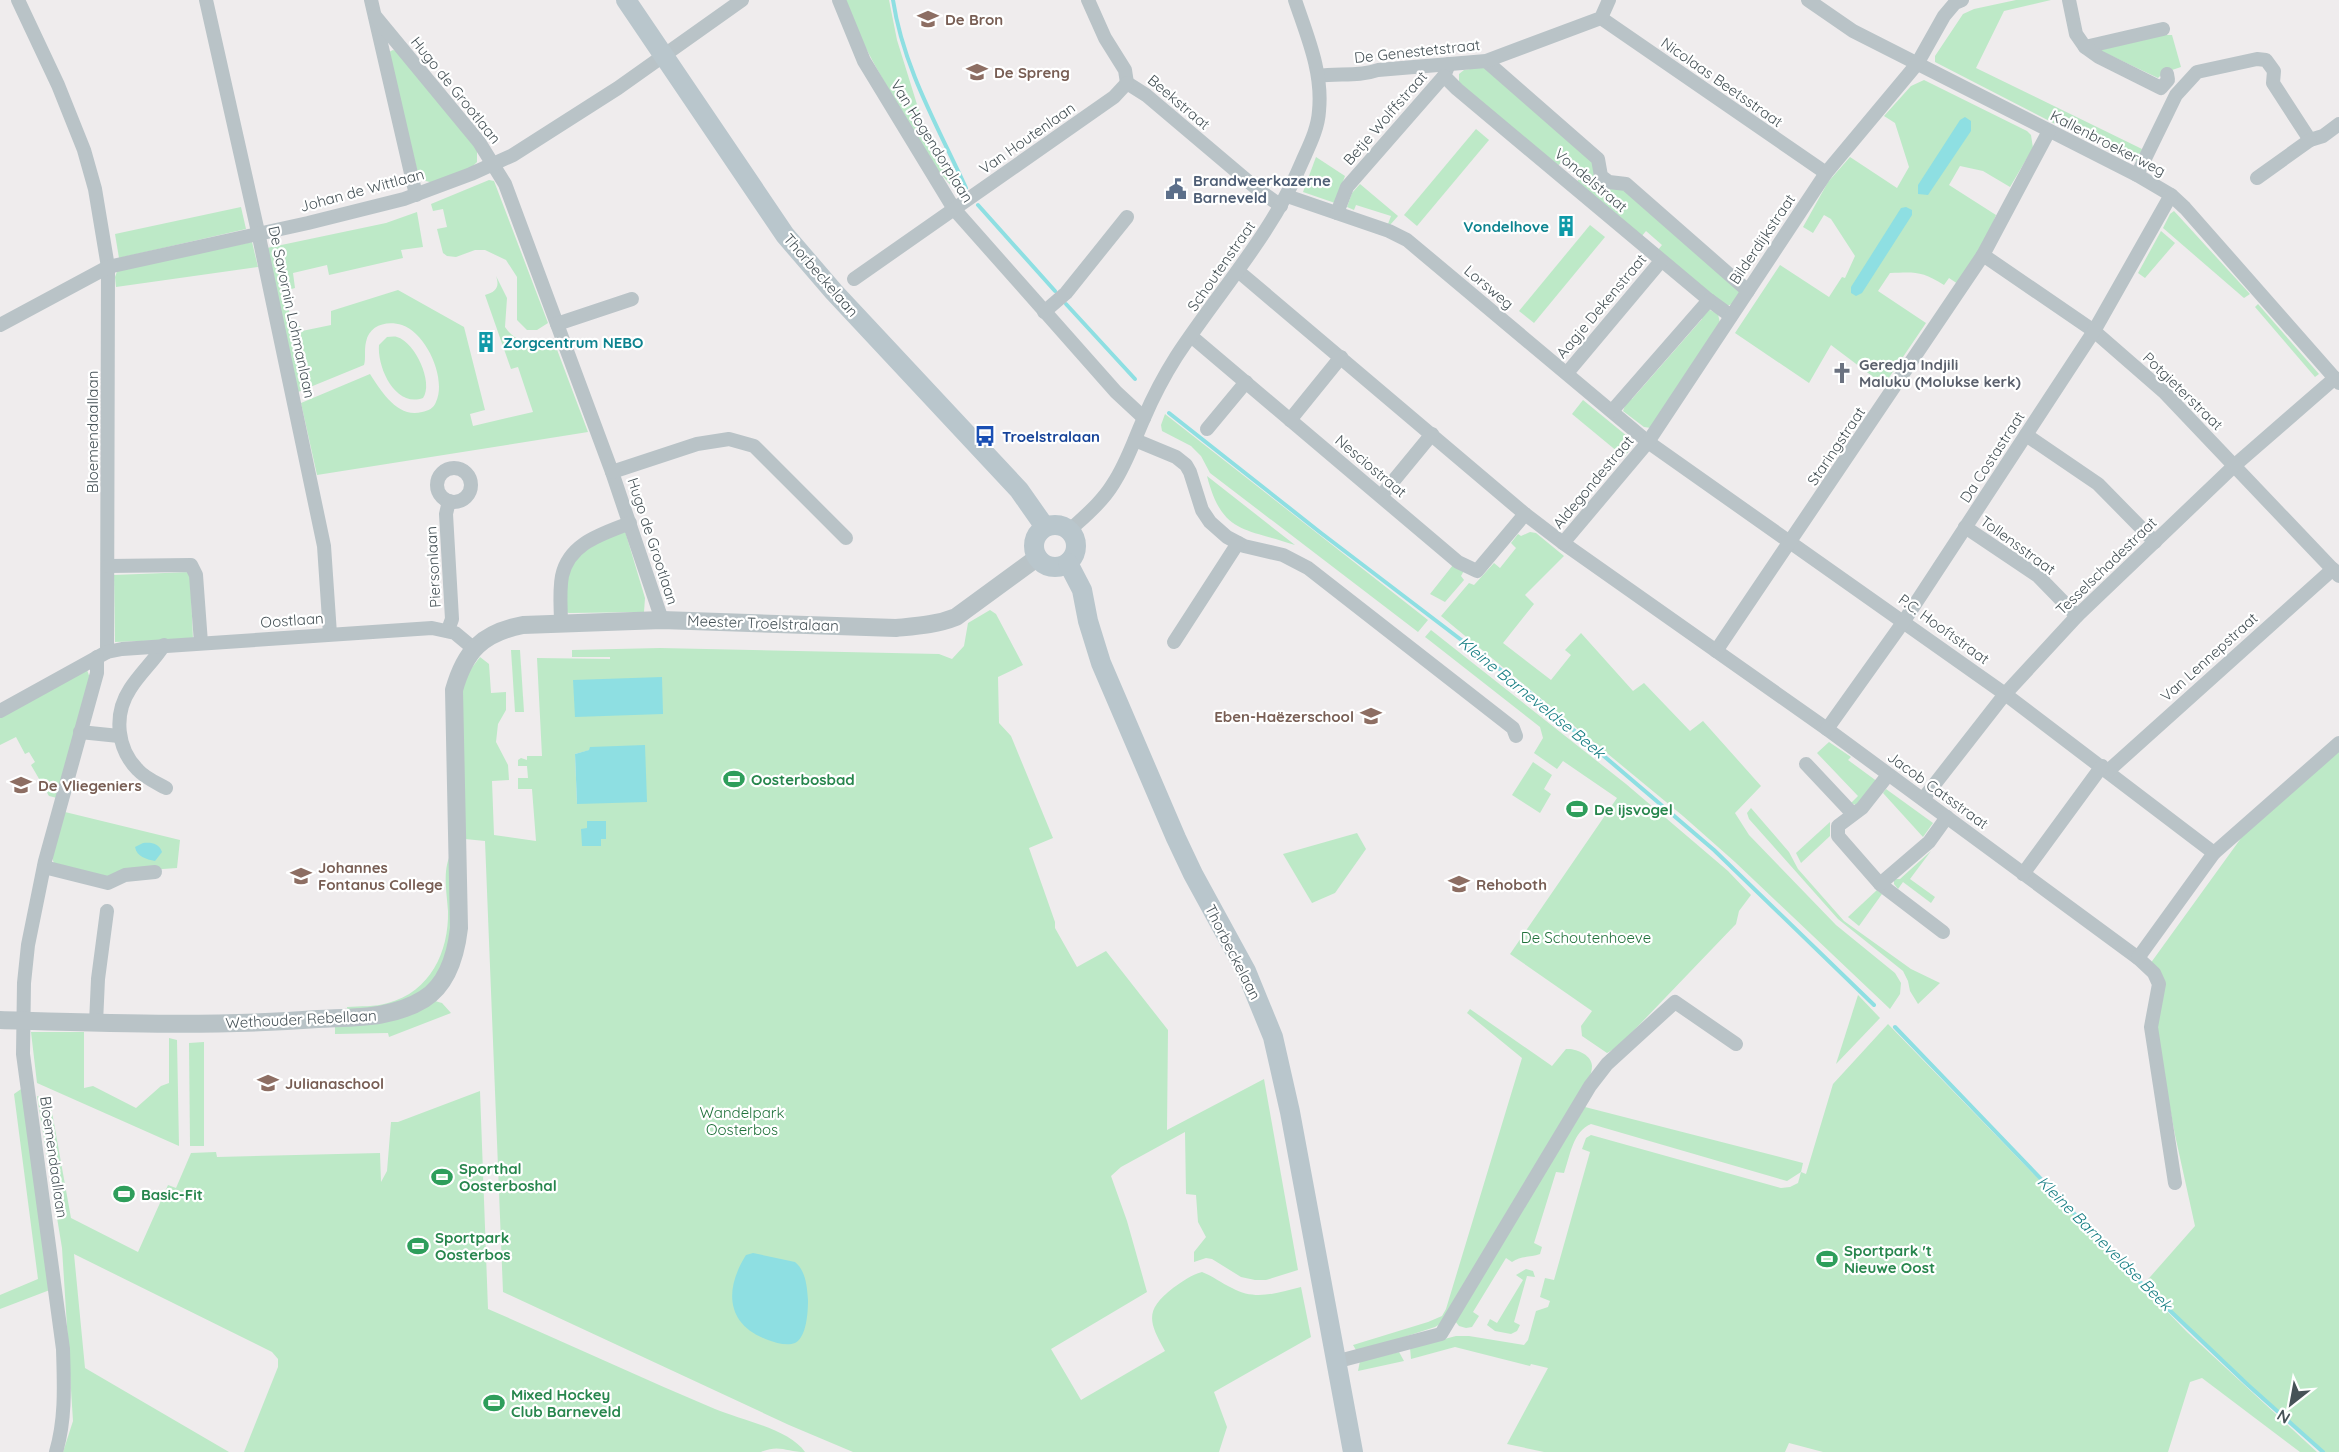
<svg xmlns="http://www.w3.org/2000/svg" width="2339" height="1452" viewBox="0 0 2339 1452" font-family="Quicksand,sans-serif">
<rect width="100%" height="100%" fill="#efeced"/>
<g fill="#bde9c7" fill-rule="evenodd">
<path d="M844,0h45l8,40 23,74 17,38 28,38 -8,1c-21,-19 -34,-43 -48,-67 -24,-41 -48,-80 -65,-124z"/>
<path d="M2016,0h35l-47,11 -28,57 166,81 -5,12 -70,-35 -2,3 -130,-67v-6l28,-42 11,-5z"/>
<path d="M2164,35h8l9,32 -18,6 -5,5 -59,-28z"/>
<path d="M393,50l6,2 78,98v12l-5,5 -39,16 -14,-4 -30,-127z"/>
<path d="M1488,66l107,93 2,14 30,14 113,105 -8,12 -5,2 -70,-55 5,-6 -16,-14 -5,6 -65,-54 5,-7 -19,-15 -5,6 -98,-84v-9l5,-4z"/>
<path d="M1924,80l103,51 4,4 2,13 -23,39 -27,-16 -23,-5 -11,19 47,30 -10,25 -28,44 -9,-6 -5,7c-22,-14 -29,-13 -54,-12l-12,18 48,32 -42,62 -53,-40 -22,38 -74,-50 45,-68 49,32 13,-20 3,1 10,-22 -24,-37 -7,-4 -11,18 -10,-6 25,-45 22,-25 47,31 12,-21 -14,-44 -11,-7 27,-30z"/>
<path d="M1476,129l13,11 -72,86 -13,-11z"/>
<path d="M1316,157l29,19 -10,27 -32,-11z"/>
<path d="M489,180l5,1 54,142 -11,7h-10l-10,-10v-43l-11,-17 -21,-10h-10l-19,7 -9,-1 -4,-3 -6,-24 10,-2 -4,-18 -10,2 -2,-7z"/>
<path d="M1360,184l38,32 -8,9 -2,-1 3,-8 -35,-11 -2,5 -7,-3 5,-14z"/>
<path d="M241,207l5,22 -127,29 -4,-24z"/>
<path d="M2174,211l76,83 -6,4 -81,-70 7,-14z"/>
<path d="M417,212l6,35 -22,3 2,8 -74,17 -2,-10 -34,8 2,15 -11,3 9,36 7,-1 2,5 29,-6v-14l67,-21 66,37 21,83 -15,4 3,12 60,-14 -15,-45 -7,2 -26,-74c11,-3 15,-8 11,-19l11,22 -2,29c12,18 29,17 48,12l35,93 -271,43 -16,-72 69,-29c11,17 28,45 52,38 6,-1 12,-4 14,-10 11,-24 -10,-69 -34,-77 -15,-5 -33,0 -36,17 -2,8 0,16 -2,23l-66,27 -31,-144 119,-25z"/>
<path d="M1590,225l15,12 -71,86 -15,-12z"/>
<path d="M2161,231l14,12 -30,35 -7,-5z"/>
<path d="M252,242l6,25 -142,20 -1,-10 3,-8z"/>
<path d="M2258,304l61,70 -4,3 -60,-70z"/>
<path d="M1708,309l10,5 2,9 -69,105 -7,-1 -21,-16 4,-11 5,-1 70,-80v-6z"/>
<path d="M387,337c3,0 7,-1 10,0 18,5 37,46 26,61 -28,10 -46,-31 -44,-53z"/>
<path d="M1583,400l50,41v5l-9,11 -52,-43z"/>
<path d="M1165,414l263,206 -10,12 -208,-159 -9,-17 -10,-10 -29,-15 -1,-6z"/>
<path d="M1207,476l88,69c-49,-17 -73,-10 -88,-69z"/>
<path d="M625,531l20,67 -1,14 -75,1 -4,-1c-2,-53 14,-62 60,-81z"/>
<path d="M1530,532l6,1 28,23 -39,39 9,9 -31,39 48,37 20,-25 -6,-5 16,-17 52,58 11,-8 46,48 13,-10 58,65 -26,27 14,22 87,90 59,48 6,10 -1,11 -10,15 -155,-147 -52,-46 -242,-200 28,-33 5,2 20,-22 6,5 16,-20 -5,-5 7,-9 3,2z"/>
<path d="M1453,565l12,4 -4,7 3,4 -19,22 -15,-8z"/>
<path d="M190,572l3,67 -78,3 -1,-67z"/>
<path d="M990,610l6,4 27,51 -25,12 1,46 12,13 42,102 -24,10 26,74v6l22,39 29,-16 62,79 -1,100 97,-51 34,191 -32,10h-11l-14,-3 -29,-18 -6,-1 -12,4v-10l12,-15 -8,-15 -2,-27 -10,-1 -1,-62 -64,35 -10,9 16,45 20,71 -96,57 30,51 84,-49c-17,-30 -20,-41 8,-63 10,-7 18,-13 29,-16 11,4 19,11 30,16 23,13 45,5 69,-1l10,50 -97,55 13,35 -8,25h-366l-64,-27 -286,-133 -18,-451 -20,-2 -7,-117 6,-44 16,-21 9,7 2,29 15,-1v18l-8,14 -2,18 12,23 1,15 -17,1 2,54 42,6 -4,-52h-14v-11h10l-1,-12h-9v-6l3,-2 6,2v-4h15l-5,-98 73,1v-2h-38v-7l88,-2 279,6 13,5 12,-13 4,-23zM590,750l-13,54 -2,-50z"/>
<path d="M1431,630l195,154 102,87 23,24 -12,16 -3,13 -118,123 -11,6 -25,-17 -1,-10 11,-15 -82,-57 107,-156 -54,-37 -6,8 -23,-16 9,-15 -3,-11 -111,-87 -4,-3z"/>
<path d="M511,650h9l4,62h-9z"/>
<path d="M87,670l3,8 -33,120 -8,-2 -18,-31 4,-3 -6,-10 -4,2 -9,-17 -16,8v-27z"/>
<path d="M1829,742l22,15 -3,3 30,22 -22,23 -5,-2 7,-7 -41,-43z"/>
<path d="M2339,749v703h-16l-120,-108 -60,-59 52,-59 -20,-91 -16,-86 -9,-85 94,-130z"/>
<path d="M1533,762l19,13 -8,14 7,5 -11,19 -28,-18z"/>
<path d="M1886,789l47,34 -10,14 -40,-44z"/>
<path d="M1751,808l38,44 9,17 46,52 67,48 29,14 -22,21 -8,-13 -2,-10 -5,-10 -65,-52 -89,-100 -2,-6z"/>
<path d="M65,812l115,28 -3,28 -56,4 -15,5 -52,-13 -2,-7z"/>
<path d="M1830,822v14l-29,27 -5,-10z"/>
<path d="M1357,833l9,16 -31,44 -23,10 -29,-49z"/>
<path d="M1931,851l-21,28 25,18 -4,6 -28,-21 -5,7 -4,-5v-5h6z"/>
<path d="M451,853c2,52 12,125 -49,150 -14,6 -39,7 -55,9v-5c13,-1 28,0 41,-4 42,-11 61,-51 60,-92 -1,-19 -6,-40 3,-58z"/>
<path d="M1877,890l5,4 -23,32 -11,-9z"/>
<path d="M1858,995l22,23 -44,46z"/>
<path d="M435,1001l7,2 9,10 -62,24 -1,-4 -53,1v-9z"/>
<path d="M1470,1009l82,57 14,-17c10,-1 26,6 26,17 0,6 -3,13 -5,19l-140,235 -12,7 -71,23h-8l-3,-5 75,-23 14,-6 4,-7 76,-251 -55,-45z"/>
<path d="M1888,1024l299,308 130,120h-17l-98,-74 -12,4 -22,70h-345l-34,-9 -4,9h-241l-37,-8 41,-76 -17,-4 -1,2 -75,-19 -44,12 -1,-11 46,-12h13l55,9 4,-5 8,-29 12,-4 2,-6 -10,-4 5,-19 9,2 36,-128 -8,-3 4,-11 5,-3 190,53 9,-1 8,-4 3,-11 5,2 27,-90z"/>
<path d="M31,1032h53v56l9,-2 43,22 25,-22 8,-3v-45l8,2 2,106 -142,-63z"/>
<path d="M204,1042v104h-14l-1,-103z"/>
<path d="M24,1087l31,201 -55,21v-14l38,-16 -24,-185z"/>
<path d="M480,1091l8,218c76,33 151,68 227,100 26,11 74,20 90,43 -18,0 -26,-8 -44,0h-517l34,-85v-8l-6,-7 -198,-98 11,114 144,84h-166l10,-31 -11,-173 -25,-152 13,5 21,117 67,34 30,-67 8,3 15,-35 25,-1 1,5 163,-4 1,29 6,-11 4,-49h7z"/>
<path d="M1585,1107l218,56 -2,9 -14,9 -196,-57c-18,7 -21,32 -27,49l-8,-1 -22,71 8,4 -2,7c-9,4 -19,1 -28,8l-6,-4 -33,54 6,4 -7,11 -6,1 -7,-2 -4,-5z"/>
<path d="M1526,1269l7,2 2,6 -8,-1 -13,46 6,3 -3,6 -6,3 -16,-3 -8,-6 3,-6 7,4 26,-43 -7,-5z"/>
<path d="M1399,1352l5,9 -46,10 2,-10z"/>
</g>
<g fill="#8edfe2">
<path d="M1965,117l6,4v10l-43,64 -10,-1v-9l42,-65z"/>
<path d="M1906,207l6,3v5l-50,78 -6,3 -5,-3v-6l50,-79z"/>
<path d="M662,677l1,37 -88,3 -2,-37z"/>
<path d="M645,745l2,57 -70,2 -2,-50 14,-4 1,-3z"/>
<path d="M587,821h19v18h-5v7h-19l-1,-17 6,-1z"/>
<path d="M143,843c8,-1 16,0 19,9l-7,9c-9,-2 -18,-4 -20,-14z"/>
<path d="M753,1253l42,9c11,9 12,25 13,38 0,11 -1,37 -13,43 -8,3 -19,0 -27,-3 -42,-15 -44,-50 -22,-85z"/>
</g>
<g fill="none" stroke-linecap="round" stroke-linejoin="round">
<g stroke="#8edfe2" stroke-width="4">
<path d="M893,0c10,67 45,127 73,188"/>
<path d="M978,205l77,86"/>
<path d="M1066,304l69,75"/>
<path d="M1169,413l152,120 202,154 191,163 160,155"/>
<path d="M1895,1027l248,258 105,100 75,67"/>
</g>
<g stroke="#b9c3c7" stroke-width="14">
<path d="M18,0l40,85 26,65 11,39 13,78 -1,385"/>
<path d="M206,0l52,232 66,314 6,88"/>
<path d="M371,0l45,195"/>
<path d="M839,0l25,61 90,148 162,183 28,26"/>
<path d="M1088,0l17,38 20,32 2,13"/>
<path d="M1808,0l45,31 284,144 34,20 14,13 154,175"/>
<path d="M2069,0l7,34 9,13 78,-18"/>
<path d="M375,16l104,126 26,42 107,288 50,148"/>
<path d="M1601,18l225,155"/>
<path d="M2085,47l14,10 62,31 7,-8 -1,-6"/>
<path d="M1486,61l112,98 3,17 8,6 17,2 122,107"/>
<path d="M1449,64l-5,12 13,13 252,211 22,16"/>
<path d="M1318,76c21,-3 40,1 60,-6l108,-9 115,-43 8,-18"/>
<path d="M1127,83l19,12 110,93 25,18"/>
<path d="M2137,175l39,-80 21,-23 60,-13 9,1 8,11 -1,12 37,57 13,-4 16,-12"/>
<path d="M2257,178l53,-38"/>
<path d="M1287,196l102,35 18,9 241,202 357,252 209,159"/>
<path d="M1337,213l10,-26 97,-111"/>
<path d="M1983,255l111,76 70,61 175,184"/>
<path d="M1238,271l287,243 38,29 264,186 311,229 16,15 5,11 -8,43 24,156"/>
<path d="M854,279l260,-182 13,-14"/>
<path d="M1044,312l22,-19 61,-76"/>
<path d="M557,324l75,-25"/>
<path d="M0,325l108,-58 200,-44 96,-24 67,-25 42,-19 105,-67 124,-88"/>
<path d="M1191,336l267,226 19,9 48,-57"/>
<path d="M1567,373l94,-112"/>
<path d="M1612,411l97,-111"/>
<path d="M1290,420l51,-63"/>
<path d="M1207,429l39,-47"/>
<path d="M2026,435l72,49 57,58"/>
<path d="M1135,440l41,17 10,8 4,7 12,38 8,12 17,15 17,9 39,9 25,13 205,160 3,8"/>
<circle cx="454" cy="485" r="17"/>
<path d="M612,472l85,-28 32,-5 25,7 92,92"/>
<path d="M1381,496l51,-62"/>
<path d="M1965,527l73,49 39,40"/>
<path d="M1070,530c15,-14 32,-28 43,-46 14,-21 21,-44 31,-66 9,-21 20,-42 32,-61 43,-66 95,-121 126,-195 7,-16 16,-33 17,-51 4,-39 -12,-75 -24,-111"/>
<path d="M1563,543l85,-101 178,-269 91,-109 27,-48 11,-13 7,-3"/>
<path d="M108,566l83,-1 5,10 5,68"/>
<path d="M561,624c0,-15 -2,-33 1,-48 7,-33 40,-42 68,-53"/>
<path d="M448,630l4,-11 -6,-105 3,-13"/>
<path d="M1174,642l64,-99"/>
<path d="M164,645c-10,16 -24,28 -34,44 -17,26 -13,60 8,81 7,8 19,13 28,18"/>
<path d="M1716,651l267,-396 66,-124"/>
<path d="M0,711l107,-59 15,-3 310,-21 23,5 18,15"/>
<path d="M1827,729l77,-108 190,-290 77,-136"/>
<path d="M80,732l39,4"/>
<path d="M1806,764l47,50"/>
<path d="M2108,771l225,-202"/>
<path d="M1888,775l-26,33 -24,18v10l42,48 63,48"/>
<path d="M1923,799l82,-105 72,-78 158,-151 100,-87"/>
<path d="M44,867l64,16 17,-8 30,-3"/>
<path d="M2023,874l79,-108"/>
<path d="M1880,884l49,-42 18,-25"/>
<path d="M2138,958l76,-105 125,-110"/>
<path d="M96,1023l2,-44 9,-68"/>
<path d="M1335,1362l106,-28 149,-248 17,-22 68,-62 61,42"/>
<path d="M56,1452c10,-34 8,-68 7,-103l-40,-295 1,-71 4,-38 17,-84 52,-188v-16"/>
</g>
<path stroke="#b9c3c7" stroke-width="18" d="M0,1020c106,3 212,7 318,-1 36,-2 74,0 106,-20 24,-15 32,-45 35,-71l-5,-238c11,-39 28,-57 69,-65l139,-5 234,8c21,-2 40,-3 60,-11l82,-60"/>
<g stroke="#b9c6cc" stroke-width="20">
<path d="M626,0l159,235 49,57 185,198 26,37"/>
<circle cx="1055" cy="546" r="21"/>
<path d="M1068,563l14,27 6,31 13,42 75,175 17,36 53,97 27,66 17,75 63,340"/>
</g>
</g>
<defs>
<symbol id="school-bare" viewBox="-9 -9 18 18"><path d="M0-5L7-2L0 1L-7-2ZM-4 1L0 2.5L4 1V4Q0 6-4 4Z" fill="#8d6e63" stroke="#fff" stroke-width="2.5" paint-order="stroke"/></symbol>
<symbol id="civic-bare" viewBox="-9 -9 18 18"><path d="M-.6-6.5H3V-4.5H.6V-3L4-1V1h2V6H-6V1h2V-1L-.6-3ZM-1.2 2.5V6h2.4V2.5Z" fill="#5c6f8a" stroke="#fff" stroke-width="2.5" paint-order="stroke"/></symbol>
<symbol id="building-bare" viewBox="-9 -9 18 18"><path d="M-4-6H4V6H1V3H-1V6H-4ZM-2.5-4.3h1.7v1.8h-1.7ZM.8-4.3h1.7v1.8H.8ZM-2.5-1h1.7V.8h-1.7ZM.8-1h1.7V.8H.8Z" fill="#0f9aa8" stroke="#fff" stroke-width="2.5" paint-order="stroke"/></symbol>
<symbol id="church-bare" viewBox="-9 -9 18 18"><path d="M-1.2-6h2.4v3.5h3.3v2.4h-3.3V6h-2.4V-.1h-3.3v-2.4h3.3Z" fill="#6b7280" stroke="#fff" stroke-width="2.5" paint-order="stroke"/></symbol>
<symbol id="bus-bare" viewBox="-9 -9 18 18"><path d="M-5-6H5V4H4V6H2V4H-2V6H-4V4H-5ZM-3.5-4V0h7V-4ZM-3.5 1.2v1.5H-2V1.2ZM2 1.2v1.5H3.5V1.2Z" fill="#1a4fb4" stroke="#fff" stroke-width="2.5" paint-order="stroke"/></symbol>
<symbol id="stadium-bare" viewBox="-9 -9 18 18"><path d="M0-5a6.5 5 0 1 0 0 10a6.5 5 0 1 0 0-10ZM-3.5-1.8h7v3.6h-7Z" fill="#2e9e5b" stroke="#fff" stroke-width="2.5" paint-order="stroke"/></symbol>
</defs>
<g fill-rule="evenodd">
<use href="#school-bare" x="913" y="4" width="30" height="30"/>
<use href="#school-bare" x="962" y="57" width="30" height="30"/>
<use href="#civic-bare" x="1161" y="174" width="30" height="30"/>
<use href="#building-bare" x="1551" y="211" width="30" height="30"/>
<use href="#building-bare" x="471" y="327" width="30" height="30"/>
<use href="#church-bare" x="1827" y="358" width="30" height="30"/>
<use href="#bus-bare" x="970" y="421" width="30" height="30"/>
<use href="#school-bare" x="1356" y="701" width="30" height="30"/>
<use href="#stadium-bare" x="719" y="764" width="30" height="30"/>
<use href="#school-bare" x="6" y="770" width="30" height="30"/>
<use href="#stadium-bare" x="1562" y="794" width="30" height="30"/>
<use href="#school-bare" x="286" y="861" width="30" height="30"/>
<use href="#school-bare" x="1444" y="869" width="30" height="30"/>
<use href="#school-bare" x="253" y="1068" width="30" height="30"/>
<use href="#stadium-bare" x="427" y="1162" width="30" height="30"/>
<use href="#stadium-bare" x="109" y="1179" width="30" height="30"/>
<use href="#stadium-bare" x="403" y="1231" width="30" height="30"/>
<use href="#stadium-bare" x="1812" y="1244" width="30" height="30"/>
<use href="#stadium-bare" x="479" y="1388" width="30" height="30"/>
</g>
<g text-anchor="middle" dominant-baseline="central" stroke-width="4.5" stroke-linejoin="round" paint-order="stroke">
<g font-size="15" font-weight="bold" fill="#785e54" stroke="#fff" text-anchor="start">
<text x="945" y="19">De Bron</text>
<text x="994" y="72">De Spreng</text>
<text x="1354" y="716" text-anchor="end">Eben-Haëzerschool</text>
<text x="38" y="785">De Vliegeniers</text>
<text x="318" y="867">Johannes<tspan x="318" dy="17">Fontanus College</tspan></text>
<text x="1476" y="884">Rehoboth</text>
<text x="285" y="1083">Julianaschool</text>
</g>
<g font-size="15" fill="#465257" stroke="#fff">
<text transform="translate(1417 51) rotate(-6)">De Genestetstraat</text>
<text transform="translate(1722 82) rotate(35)">Nicolaas Beetsstraat</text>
<text transform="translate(456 90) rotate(51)">Hugo de Grootlaan</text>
<text transform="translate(1179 102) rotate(40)">Beekstraat</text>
<text transform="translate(1385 118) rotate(-49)">Betje Wolffstraat</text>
<text transform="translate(1027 138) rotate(-35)">Van Houtenlaan</text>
<text transform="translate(932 141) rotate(58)">Van Hogendorplaan</text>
<text transform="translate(2108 143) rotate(27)">Kallenbroekerweg</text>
<text transform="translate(1591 180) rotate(40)">Vondelstraat</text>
<text transform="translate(362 190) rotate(-15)">Johan de Wittlaan</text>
<text transform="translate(1762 239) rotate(-56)">Bilderdijkstraat</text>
<text transform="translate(1221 266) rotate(-55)">Schoutenstraat</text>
<text transform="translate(821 275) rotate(49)">Thorbeckelaan</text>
<text transform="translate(1489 287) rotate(40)">Lorsweg</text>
<text transform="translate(1601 306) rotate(-50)">Aagje Dekenstraat</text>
<text transform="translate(292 312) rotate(78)">De Savornin Lohmanlaan</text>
<text transform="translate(2183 391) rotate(44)">Potgieterstraat</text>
<text transform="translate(92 432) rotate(-90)">Bloemendaallaan</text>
<text transform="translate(1836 446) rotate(-56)">Staringstraat</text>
<text transform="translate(1992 457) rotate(-57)">Da Costastraat</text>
<text transform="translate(1371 466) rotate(40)">Nesciostraat</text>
<text transform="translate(1593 482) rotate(-50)">Aldegondestraat</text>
<text transform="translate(653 541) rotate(72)">Hugo de Grootlaan</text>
<text transform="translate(2018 545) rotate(36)">Tollensstraat</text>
<text transform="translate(2106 566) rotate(-44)">Tesselschadestraat</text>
<text transform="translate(433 567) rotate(-93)">Piersonlaan</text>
<text transform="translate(292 620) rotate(-4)">Oostlaan</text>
<text transform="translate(763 623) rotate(2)">Meester Troelstralaan</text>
<text transform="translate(1944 629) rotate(36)">P.C. Hooftstraat</text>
<text transform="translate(2209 657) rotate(-42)">Van Lennepstraat</text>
<text transform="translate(1938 790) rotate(36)">Jacob Catsstraat</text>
<text transform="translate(1233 952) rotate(63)">Thorbeckelaan</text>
<text transform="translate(301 1019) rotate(-3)">Wethouder Rebellaan</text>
<text transform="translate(54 1157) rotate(82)">Bloemendaallaan</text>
</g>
<g font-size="15" font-weight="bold" fill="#4e5e75" stroke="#fff" text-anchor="start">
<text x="1193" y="180">Brandweerkazerne<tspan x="1193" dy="17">Barneveld</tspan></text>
</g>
<g font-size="15" font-weight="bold" fill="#0d838f" stroke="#fff" text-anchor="end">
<text x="1549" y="226">Vondelhove</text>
<text x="503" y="342" text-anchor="start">Zorgcentrum NEBO</text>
</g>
<g font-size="15" font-weight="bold" fill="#5b616d" stroke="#fff" text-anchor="start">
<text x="1859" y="364">Geredja Indjili<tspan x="1859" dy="17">Maluku (Molukse kerk)</tspan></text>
</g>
<g font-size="15" font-weight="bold" fill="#164399" stroke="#fff" text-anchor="start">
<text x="1002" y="436">Troelstralaan</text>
</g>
<g font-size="15" font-weight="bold" fill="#27864d" stroke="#fff" text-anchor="start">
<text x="751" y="779">Oosterbosbad</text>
<text x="1594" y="809">De ijsvogel</text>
<text x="459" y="1168">Sporthal<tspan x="459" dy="17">Oosterboshal</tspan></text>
<text x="141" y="1194">Basic-Fit</text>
<text x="435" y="1237">Sportpark<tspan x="435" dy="17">Oosterbos</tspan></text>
<text x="1844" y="1250">Sportpark 't<tspan x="1844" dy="17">Nieuwe Oost</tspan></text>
<text x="511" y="1394">Mixed Hockey<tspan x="511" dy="17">Club Barneveld</tspan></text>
</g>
<g font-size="15" fill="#1f713a" stroke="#fff">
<text x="1586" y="937">De Schoutenhoeve</text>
<text x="742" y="1112">Wandelpark<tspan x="742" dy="17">Oosterbos</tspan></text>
</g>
<g font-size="16" font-style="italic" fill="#187f84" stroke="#fff">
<text transform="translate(1532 697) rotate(39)">Kleine Barneveldse Beek</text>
<text transform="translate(2105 1243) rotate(45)">Kleine Barneveldse Beek</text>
</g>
</g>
<g transform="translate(2291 1404) rotate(211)" stroke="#ffffff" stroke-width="4.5" paint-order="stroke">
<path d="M0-4.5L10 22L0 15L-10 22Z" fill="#465257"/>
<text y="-9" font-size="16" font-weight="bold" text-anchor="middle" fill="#465257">N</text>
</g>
</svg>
